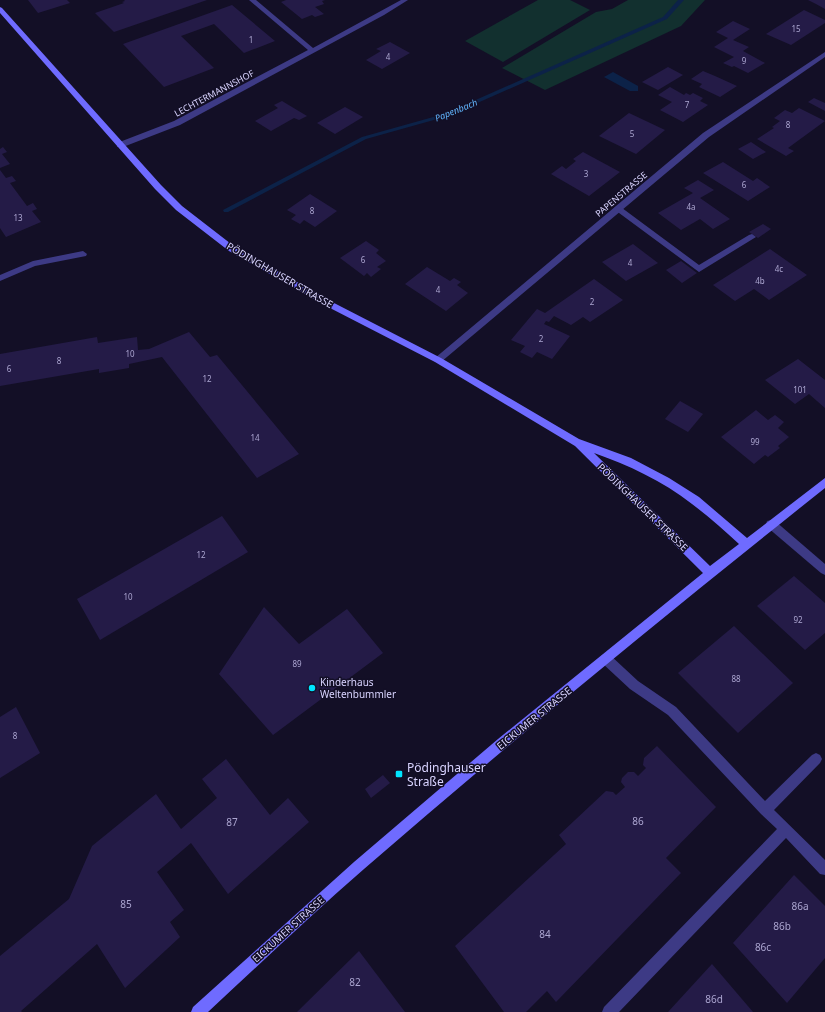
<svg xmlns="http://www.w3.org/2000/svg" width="825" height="1012" viewBox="0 0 825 1012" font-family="'Noto Sans',sans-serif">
<rect width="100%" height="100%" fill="#130f26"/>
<g fill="#12302f">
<path d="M538,0h32l20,10 -87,52 -38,-21z"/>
<path d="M628,0h77l-24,26 -136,64 -43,-22 94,-56 16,-3z"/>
</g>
<path fill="#0c2248" d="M613,72l25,14v5h-8l-26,-14z"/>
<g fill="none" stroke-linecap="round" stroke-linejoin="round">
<path fill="#0c2248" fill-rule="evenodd" d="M678,0h6l-17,19 -219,97 -82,23 -138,73h-4l-1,-2 139,-73 82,-23 219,-97z"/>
</g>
<g fill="#241b47">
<path d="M28,0h39l3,3 -32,10z"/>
<path d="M124,0h83l-93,32 -19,-19 29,-10 -2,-1 3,-1z"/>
<path d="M286,0h39l-3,1 2,3 -9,3 9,7 -9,3 -3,-2 -10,4 -21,-17z"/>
<path d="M808,0h17v9l-9,-5z"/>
<path d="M232,5l43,36 -31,12 -30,-29 -33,12 33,32 -50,19 -41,-43z"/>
<path d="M804,10l21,10v3l-34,22 -25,-11z"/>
<path d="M733,21l17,8 -17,11 16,7 -6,4 22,12 -17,10 -14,-7 -2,1 -9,-4 11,-6 -20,-10 14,-9 -12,-6z"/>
<path d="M390,42l20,11 -28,16 -16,-9 15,-9 -5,-2z"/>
<path d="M668,67l15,8 -25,15 -16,-8z"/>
<path d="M703,71l12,5 22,10 -17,11 -21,-10 3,-3 -11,-5z"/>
<path d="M670,87l14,8 2,-2 4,2 3,-2 10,5 -3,3 8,4 -25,17 -23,-12 12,-8 -14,-7z"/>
<path d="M814,98l11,5v8l-17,-9z"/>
<path d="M282,101l25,15 -8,4 -5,-2 -23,13 -16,-10 23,-13 -4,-3z"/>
<path d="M345,107l18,10 -28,17 -18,-11z"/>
<path d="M799,108l26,13 -37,27 6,3 -8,5 -29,-17 17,-11 -2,-1 8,-6 -6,-3 11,-8 7,3z"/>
<path d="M629,113l36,17 -29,24 -37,-18z"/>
<path d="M751,142l15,10 -13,7 -15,-10z"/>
<path d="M3,147l4,5 -5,2 8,10 -10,4v-19z"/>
<path d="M583,152l37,20 -31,24 -38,-22 11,-8 4,3 10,-8 -3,-2z"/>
<path d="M723,162l30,19 4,-3 13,9 -22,14 -45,-28z"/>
<path d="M0,170l6,8 6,-2 4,5 -6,2 17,23 6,-3 4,6 -5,2 9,11 -35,15 -6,-9z"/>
<path d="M698,180l16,10 -14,8 30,21 -17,10 -13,-10 -19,11 -23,-17 35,-20 -9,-5z"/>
<path d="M310,194l27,17 -22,16 -11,-7 -4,4 -9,-5 5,-4 -9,-5z"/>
<path d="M763,224l8,5 -13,9 -9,-6z"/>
<path d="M366,241l13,9 -3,3 10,8 -9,6 4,2 -10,8 -4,-4 -3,3 -24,-18z"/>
<path d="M633,244l25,19 -32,18 -24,-19z"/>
<path d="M770,249l37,26 -38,25 -15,-11 -19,12 -22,-16z"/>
<path d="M681,261l16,12 -15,10 -16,-13z"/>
<path d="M427,267l23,14 4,-3 7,4 -4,3 11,8 -22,18 -41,-27z"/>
<path d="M594,279l29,21 -33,22 -7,-5 -12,8 -17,-9 -5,6 -3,-1 -2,3 26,12 -18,23 -15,-7 -5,6 -12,-6 5,-6 -14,-6 26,-31 8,4z"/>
<path d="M189,332l21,25 7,-2 82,99 -42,24 -95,-121 -33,7v4l-30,5v-4l-99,17v-32l97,-17 1,6 39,-6 1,13 11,-1z"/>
<path d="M798,359l27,21v28l-16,-14 -14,10 -30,-24z"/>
<path d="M680,401l23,13 -15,18 -23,-13z"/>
<path d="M756,410l12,10 7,-5 9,7 -6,6 11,9 -11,9 2,2 -12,9 -3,-2 -11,9 -33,-27z"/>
<path d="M222,516l26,36 -148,88 -23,-41z"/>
<path d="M794,576l31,27v30l-20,17 -48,-44z"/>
<path d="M264,607l35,37 48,-35 36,44 -110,82 -54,-61z"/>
<path d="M734,626l59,57 -55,50 -60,-60z"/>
<path d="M16,707l24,46 -40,25v-61z"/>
<path d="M657,746l59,61 -50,51 15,15 -125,129 -9,-11 -21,21h-22l-49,-66 111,-102 -7,-9 47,-44 7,1 3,3 9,-8 -4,-5 1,-4 6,-6h6l4,4 8,-8 -3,-3 1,-7z"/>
<path d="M226,759l44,56 18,-17 21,24 -81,72 -37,-51 -34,29 27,38 -14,12 10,15 -55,51 -28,-44 -76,67 1,1h-22v-56l69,-57 23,-53 64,-52 25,35 36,-31 -15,-19z"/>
<path d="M383,775l7,8 -19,15 -6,-9z"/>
<path d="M794,875l31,31v52l-38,45 -54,-60z"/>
<path d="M359,951l46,61h-108z"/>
<path d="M712,964l41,48h-85z"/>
</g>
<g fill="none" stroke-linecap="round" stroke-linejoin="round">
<g fill="#3d3a85" fill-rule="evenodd">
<path d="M618,205l81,60 50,-30 3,-1 4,3 -57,35 -84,-62 -1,-2z"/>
<path d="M771,520l4,1 50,43v11l-4,-2 -54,-46 -1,-3 1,-3z"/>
<path d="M606,654l4,1 28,26 38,26 89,94 47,-46 4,-2 4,2 2,4 -2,4 -46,47 51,50v15l-5,-1 -34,-36 -167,174h-17l2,-5 173,-178 -16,-15 -93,-99 -38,-26 -28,-26 -2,-4 2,-4z"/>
</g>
<g fill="#3d3a85" fill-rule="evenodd">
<path d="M249,0h7l57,48 88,-48h7l-24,15 -204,110 -57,22h-6v-4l57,-22 134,-71z"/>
<path d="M825,52v5l-116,80 -268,225h-6l-1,-2 1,-2 268,-225z"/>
<path d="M83,251l4,3 -1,2 -51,10 -35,15v-6l33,-14z"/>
</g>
<path fill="#6f6bff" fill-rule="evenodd" d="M0,7l2,1 159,177 21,21 53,41 101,57 105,54 138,81 52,19 38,20 30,19 48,41 78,-60v10c-156,124 -310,250 -461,381 -53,46 -104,95 -156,143h-17l2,-5 161,-145 144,-123 205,-166 -128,-127 -140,-84 -105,-54 -101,-57 -53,-41 -21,-21 -155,-176zM594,453c34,12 69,28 98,51 16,12 32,26 47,40l-29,22z"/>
</g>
<g fill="#00e5ff" stroke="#130f26" stroke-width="1.5">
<circle cx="312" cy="688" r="4"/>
<rect x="395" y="770" width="8" height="8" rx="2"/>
</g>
<g text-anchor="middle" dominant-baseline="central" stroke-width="3" stroke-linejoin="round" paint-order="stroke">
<g font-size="8" fill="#aca6d1">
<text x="796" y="28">15</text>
<text x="251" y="39">1</text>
<text x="388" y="56">4</text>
<text x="744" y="60">9</text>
<text x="687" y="104">7</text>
<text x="788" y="124">8</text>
<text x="632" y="133">5</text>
<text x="586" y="173">3</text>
<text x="744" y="184">6</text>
<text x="691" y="206">4a</text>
<text x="312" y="210">8</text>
<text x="18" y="217">13</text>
<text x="363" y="259">6</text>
<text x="630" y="262">4</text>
<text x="779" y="268">4c</text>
<text x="760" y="280">4b</text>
<text x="438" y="289">4</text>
<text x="592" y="301">2</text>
<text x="541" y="338">2</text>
<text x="130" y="353">10</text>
<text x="59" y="360">8</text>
<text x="9" y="368">6</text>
<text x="207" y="378">12</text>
<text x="800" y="389">101</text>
<text x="255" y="437">14</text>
<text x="755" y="441">99</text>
<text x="201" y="554">12</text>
<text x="128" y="596">10</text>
<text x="798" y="619">92</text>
<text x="297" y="663">89</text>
<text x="736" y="678">88</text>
<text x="15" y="735">8</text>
</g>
<g font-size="9" fill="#d9d4ff" stroke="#130f26">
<text transform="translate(214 93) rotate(-28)">LECHTERMANNSHOF</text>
<text transform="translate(621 194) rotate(-40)">PAPENSTRASSE</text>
</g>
<g font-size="9" font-style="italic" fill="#62b6ff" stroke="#130f26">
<text transform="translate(456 110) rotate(-22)">Papenbach</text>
</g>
<g font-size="10" fill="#d9d4ff" stroke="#130f26">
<text transform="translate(280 275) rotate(30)">PÖDINGHAUSER STRASSE</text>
<text transform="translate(643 507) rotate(44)">PÖDINGHAUSER STRASSE</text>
<text transform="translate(534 718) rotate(-39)">EICKUMER STRASSE</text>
<text transform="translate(288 929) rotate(-42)">EICKUMER STRASSE</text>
</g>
<g font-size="10" fill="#d9d4ff" stroke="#130f26" text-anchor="start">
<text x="320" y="682">Kinderhaus<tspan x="320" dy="12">Weltenbummler</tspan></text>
</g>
<g font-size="10" fill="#aca6d1">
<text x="638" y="821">86</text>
<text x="232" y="822">87</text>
<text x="126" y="904">85</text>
<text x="800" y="906">86a</text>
<text x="782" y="926">86b</text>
<text x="545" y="934">84</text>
<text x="763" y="947">86c</text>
<text x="355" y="982">82</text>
<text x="714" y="999">86d</text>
</g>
<g font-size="12" fill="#d9d4ff" stroke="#130f26" text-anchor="start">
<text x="407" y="767">Pödinghauser<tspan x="407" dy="14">Straße</tspan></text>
</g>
</g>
</svg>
